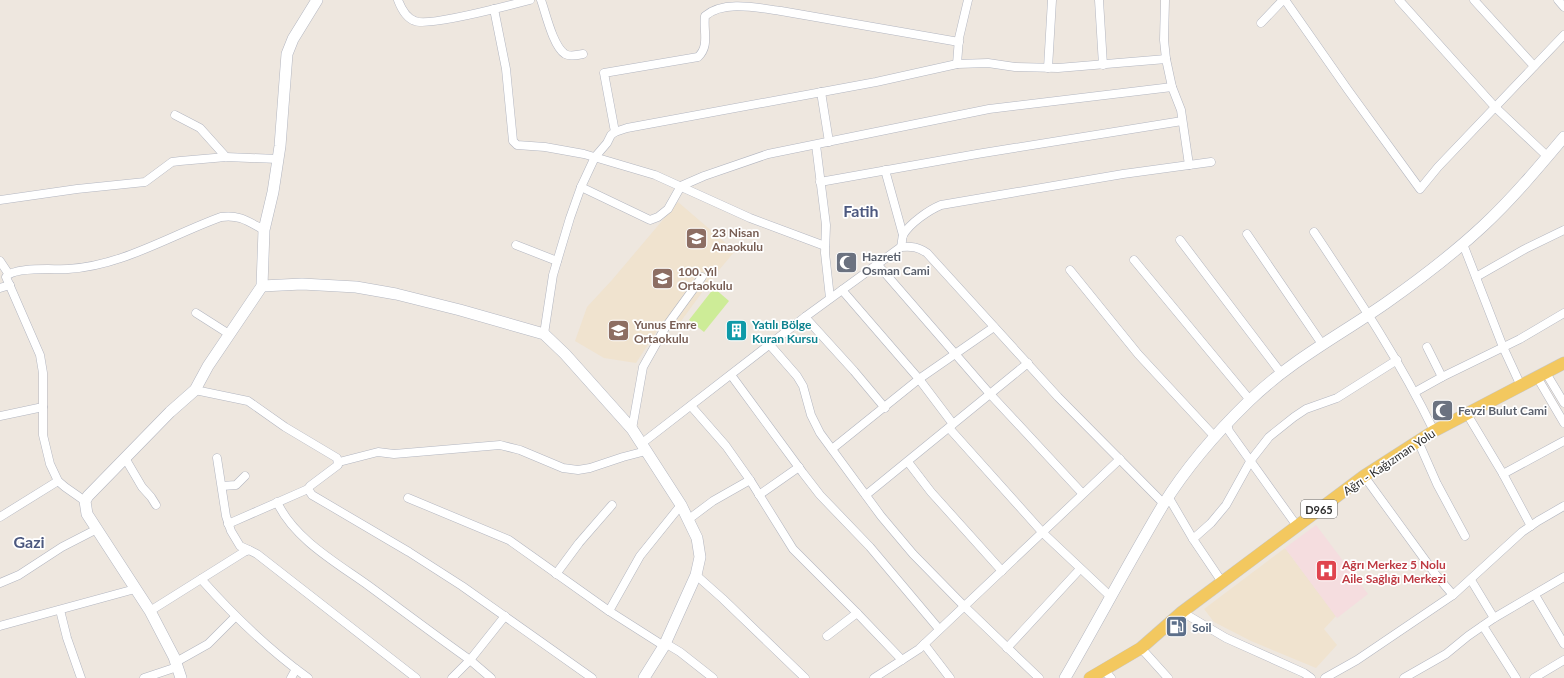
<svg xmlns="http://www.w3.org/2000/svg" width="1564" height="678" viewBox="0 0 1564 678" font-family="Lato,sans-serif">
<rect width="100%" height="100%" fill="#eee7df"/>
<g fill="#f0e3cf">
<path d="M678,202l57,49 -21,25 -38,52 -12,-8 -28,43 -32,-5 -29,-17 12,-34 25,-27z"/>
<path d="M1285,548l51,68 -12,13 13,16 -21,23 -65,-27 -37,-19 -10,-13z"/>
</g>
<path fill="#f5dddf" d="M1316,525l52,69 -31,24 -52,-70z"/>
<path fill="#cdec97" d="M714,288l15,13 -25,31 -15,-12z"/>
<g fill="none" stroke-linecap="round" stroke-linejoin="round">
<defs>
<g id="street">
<path d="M398,0c3,8 8,18 17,21 13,6 96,-16 115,-21"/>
<path d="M541,0c5,14 12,46 24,54 5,3 13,1 18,0"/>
<path d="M1099,0l4,65"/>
<path d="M1165,0l-1,40 2,19 6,28 9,23 8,55"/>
<path d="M1285,0l63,90 72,99 18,-22 126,-132"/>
<path d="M1399,0l96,107 53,50"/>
<path d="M1474,0l60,66"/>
<path d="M1558,0l6,7"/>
<path d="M494,9l12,60 7,72 4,4 28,2 39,7 71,21 95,43 75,28"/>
<path d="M1261,23l22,-23"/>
<path d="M957,64l2,-26 9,-38"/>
<path d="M1048,68l4,-68"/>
<path d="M821,92l8,50"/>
<path d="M175,115l25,13 26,29"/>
<path d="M615,132l-11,-59 94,-16c12,-11 5,-26 7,-41 19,-16 53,-8 76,-5l178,31"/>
<path d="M816,145l10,80 -1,28 5,45"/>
<path d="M885,170l18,65"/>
<path d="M820,182l157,-28 205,-33"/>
<path d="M581,187l69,33 8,-3 10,-8 13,-23 23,-10 64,-22 221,-45 183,-22"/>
<path d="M0,200l77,-11 68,-7 27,-20 8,-1 46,-4 52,2"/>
<path d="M1314,232c44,66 85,127 120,199"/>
<path d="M1247,234l75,110"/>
<path d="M1180,240l101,133"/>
<path d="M1463,244l40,103 18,39"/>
<path d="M516,245l41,16"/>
<path d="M901,247c1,-3 1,-9 2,-12 7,-12 26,-25 38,-30l182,-31 88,-12"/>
<path d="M1134,260l116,140"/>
<path d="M0,261l8,12"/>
<path d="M878,265l112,129 92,99"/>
<path d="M1070,270l68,84 77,83"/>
<path d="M1476,277l49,-28 39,-19"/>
<path d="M0,288l10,-3"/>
<path d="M842,290l77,89 34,45"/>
<path d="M196,313l33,21"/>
<path d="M805,317l49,54 31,37"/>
<path d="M544,334l9,-59 17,-57 11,-31 14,-30 12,-14 4,-8 4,-3 12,-4 249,-46 81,-18 31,-1 27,4 43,1 108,-9"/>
<path d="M770,345l27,31 6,10 8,29 9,18 61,83 32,38 51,52 75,72"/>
<path d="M1427,347l15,30"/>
<path d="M1546,373l18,30"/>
<path d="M731,375l72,98 17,22 50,52 69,82"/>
<path d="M1537,377l27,46"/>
<path d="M195,390l53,11 37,26 52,31 1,7 -28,21 -2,3 4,6 97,57 53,34 130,92"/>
<path d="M1415,392l27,-15 78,-38 44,-26"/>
<path d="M691,406l35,40 24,34 43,69 64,64 45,47"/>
<path d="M1467,414l36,60 28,52"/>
<path d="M0,416l43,-9"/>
<path d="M1227,424l2,7 68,95"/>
<path d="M949,428l94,105 68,64"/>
<path d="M632,429l11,-62 22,-39 37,-51"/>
<path d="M1418,441l19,43 28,52"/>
<path d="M641,444l164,-127 96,-70c11,-1 17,0 26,6l131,144 106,107"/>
<path d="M832,449l87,-70 75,-52"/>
<path d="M125,458l17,29 9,10 5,8"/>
<path d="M217,458l9,58 5,15 9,15 9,4"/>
<path d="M339,462l39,-10 16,2 106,-9 20,5 43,18 15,2 12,-2 33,-11 23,-6"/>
<path d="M908,462l23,30 71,79"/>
<path d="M1503,474l61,-33"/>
<path d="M1364,476l72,99 17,20"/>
<path d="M222,486l14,-1 9,-9"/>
<path d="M759,495l40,-28"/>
<path d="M866,495l162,-132"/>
<path d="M408,498l101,42 100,71 55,35"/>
<path d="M1169,498l24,41 29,43"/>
<path d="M85,501l-20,-14 -7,-6 -8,-17 -7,-29v-62l-3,-18 -34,-78c8,-11 49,-7 62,-8 54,-3 103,-34 153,-52 18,-3 28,5 43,13"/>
<path d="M277,502c17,37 60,61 92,84 34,25 67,50 101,74l21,18"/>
<path d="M0,517l58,-36"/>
<path d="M689,519l24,-18 37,-21"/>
<path d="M228,524l80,-35"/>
<path d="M1193,539l18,-16 15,-18 25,-45 18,-23 25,-20 12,-8 31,-11 60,-38"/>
<path d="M556,574l23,-31 33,-38"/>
<path d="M696,575l27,24 82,79"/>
<path d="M201,579c32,36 67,70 107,99"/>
<path d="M1471,580l23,38"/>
<path d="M0,583l19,-8 43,-28 35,-18"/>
<path d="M1535,595l29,49"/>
<path d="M60,610l7,28 14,40"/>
<path d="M150,611l94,-59 5,-2 8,4 159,124"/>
<path d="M609,611l31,-55 41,-51"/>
<path d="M1182,612l44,26 78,35 7,5"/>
<path d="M0,626l135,-37"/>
<path d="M1483,626l33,52"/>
<path d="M827,636l30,-23"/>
<path d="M665,643l15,9 33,26"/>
<path d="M924,644l26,34"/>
<path d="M1007,648l73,-79"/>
<path d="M1141,648l27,30"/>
<path d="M176,662l32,-18 27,-27"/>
<path d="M1104,670l7,8"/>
<path d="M144,678l33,-11"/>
<path d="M291,678l5,-9"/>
<path d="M452,678l18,-18 35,-44"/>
<path d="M874,678l45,-29 201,-190"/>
<path d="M1325,678l32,-18 96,-65 69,-63 16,-11 26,-15"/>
<path d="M1404,678l42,-24 22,-18 26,-18 70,-41"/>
<path d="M1534,678l30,-18"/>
</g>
<g id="secondary">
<path d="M262,286l40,-2 54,3 40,7 64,16 84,24 21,20 67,75 49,76 16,33 3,19 -4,18 -32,71 -20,32"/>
<path d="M181,678l-7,-21 -24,-46 -63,-97 -2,-13 3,-5 82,-84 25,-22 13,-24 54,-80 2,-56 9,-38 7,-46 7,-92 6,-15 24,-39"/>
<path d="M1065,678c33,-57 64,-116 98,-173 23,-37 55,-74 86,-104 41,-40 91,-66 137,-98 34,-24 67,-49 97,-77 29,-27 55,-58 81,-89"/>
</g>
<path id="primary" d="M1090,678l51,-30 41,-36 182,-136 70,-45 130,-68"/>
</defs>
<use href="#street" stroke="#b3b6c0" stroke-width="9"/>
<use href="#secondary" stroke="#b3b6c0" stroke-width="12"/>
<use href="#primary" stroke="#c8c8c8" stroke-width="13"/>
<use href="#street" stroke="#fff" stroke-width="8"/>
<use href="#secondary" stroke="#fff" stroke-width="11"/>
<use href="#primary" stroke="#f3c85f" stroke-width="12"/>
</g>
<defs>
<symbol id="school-square" viewBox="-11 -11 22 22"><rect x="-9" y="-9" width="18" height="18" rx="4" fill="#8d6e63" stroke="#fff"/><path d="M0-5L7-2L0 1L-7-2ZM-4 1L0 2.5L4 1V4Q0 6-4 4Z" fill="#fff"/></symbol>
<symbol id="mosque-square" viewBox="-11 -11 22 22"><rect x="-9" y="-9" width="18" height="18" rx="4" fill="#6b7280" stroke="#fff"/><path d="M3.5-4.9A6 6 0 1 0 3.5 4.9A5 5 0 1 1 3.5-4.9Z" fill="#fff"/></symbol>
<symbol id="building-square" viewBox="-11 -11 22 22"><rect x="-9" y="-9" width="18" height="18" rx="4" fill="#0f9aa8" stroke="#fff"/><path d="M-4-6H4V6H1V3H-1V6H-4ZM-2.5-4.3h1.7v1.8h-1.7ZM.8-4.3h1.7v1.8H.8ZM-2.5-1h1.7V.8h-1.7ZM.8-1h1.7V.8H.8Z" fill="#fff"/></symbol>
<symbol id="hospital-square" viewBox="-11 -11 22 22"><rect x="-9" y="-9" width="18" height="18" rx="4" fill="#e0444e" stroke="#fff"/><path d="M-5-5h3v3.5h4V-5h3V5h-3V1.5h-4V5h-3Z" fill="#fff"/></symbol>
<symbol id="fuel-square" viewBox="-11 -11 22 22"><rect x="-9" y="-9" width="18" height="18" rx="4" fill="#5c6f8a" stroke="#fff"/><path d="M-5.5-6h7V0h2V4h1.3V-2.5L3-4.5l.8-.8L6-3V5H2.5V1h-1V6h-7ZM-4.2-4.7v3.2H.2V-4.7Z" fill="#fff"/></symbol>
</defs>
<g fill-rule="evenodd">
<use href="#school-square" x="684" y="226" width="25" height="25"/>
<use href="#mosque-square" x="834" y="250" width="25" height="25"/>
<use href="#school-square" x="650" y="266" width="25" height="25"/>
<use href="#school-square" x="606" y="318" width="25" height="25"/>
<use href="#building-square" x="724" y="318" width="25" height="25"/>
<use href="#mosque-square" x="1430" y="398" width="25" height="25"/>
<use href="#hospital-square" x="1314" y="558" width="25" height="25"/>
<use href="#fuel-square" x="1164" y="614" width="25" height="25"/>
</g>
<g text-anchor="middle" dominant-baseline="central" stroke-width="3.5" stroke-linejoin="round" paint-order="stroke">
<rect fill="#fff" stroke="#6c6c6c" stroke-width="1" x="1301" y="500" width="36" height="18" rx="3"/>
<g font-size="11" font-weight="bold" fill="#2d2d2d">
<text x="1319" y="509">D965</text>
</g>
<g font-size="12" font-weight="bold" fill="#785e54" stroke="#fff" text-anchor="start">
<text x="712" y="232">23 Nisan<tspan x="712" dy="14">Anaokulu</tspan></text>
<text x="678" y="271">100. Yıl<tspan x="678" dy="14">Ortaokulu</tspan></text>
<text x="634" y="324">Yunus Emre<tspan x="634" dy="14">Ortaokulu</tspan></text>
</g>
<g font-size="12" font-weight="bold" fill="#5b616d" stroke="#fff" text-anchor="start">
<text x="862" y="256">Hazreti<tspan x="862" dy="14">Osman Cami</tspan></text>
<text x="1458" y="410">Fevzi Bulut Cami</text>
</g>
<g font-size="12" font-weight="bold" fill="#0d838f" stroke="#fff" text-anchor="start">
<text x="752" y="324">Yatılı Bölge<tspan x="752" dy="14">Kuran Kursu</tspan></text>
</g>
<g font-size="12" fill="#2d2d2d" stroke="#fff">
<text transform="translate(1389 462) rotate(-34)">Ağrı - Kağızman Yolu</text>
</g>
<g font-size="12" font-weight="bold" fill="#be3a42" stroke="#fff" text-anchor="start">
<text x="1342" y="564">Ağrı Merkez 5 Nolu<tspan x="1342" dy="14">Aile Sağlığı Merkezi</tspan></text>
</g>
<g font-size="12" font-weight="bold" fill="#4e5e75" stroke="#fff" text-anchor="start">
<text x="1192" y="627">Soil</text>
</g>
<g font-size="16" font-weight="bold" fill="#4c587f" stroke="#fff">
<text x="861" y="210">Fatih</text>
<text x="29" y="541">Gazi</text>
</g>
</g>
</svg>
